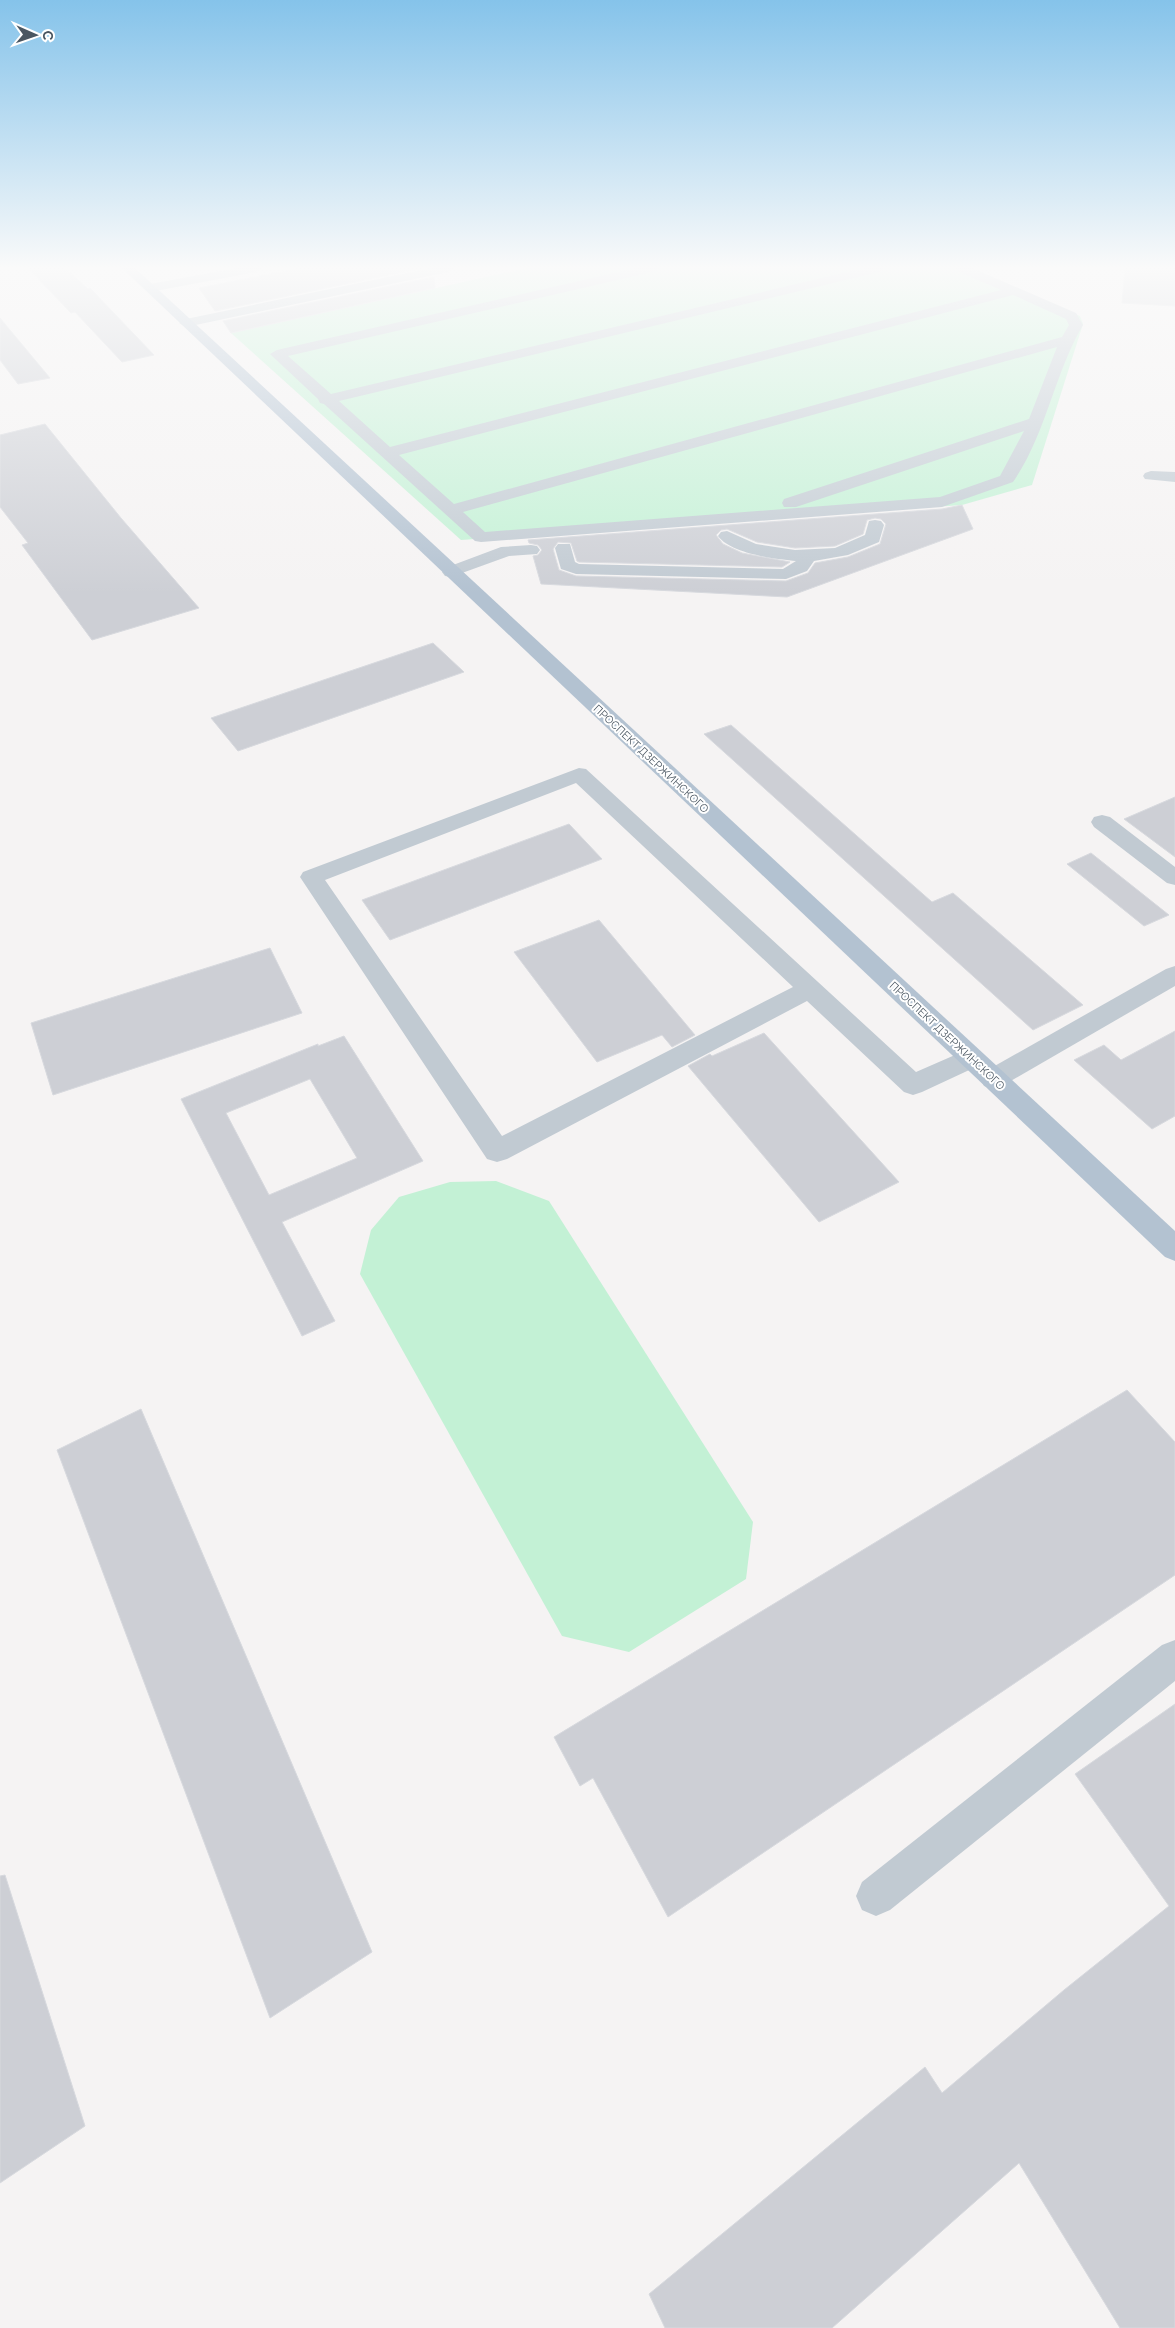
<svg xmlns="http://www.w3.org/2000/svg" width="1175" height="2328" viewBox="0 0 1175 2328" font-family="Raleway,sans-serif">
<rect width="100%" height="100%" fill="#f5f3f3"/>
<g fill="#c3f1d5">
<path d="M527,268h444l109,48 3,8 -51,161 -70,20 -501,35 -230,-207z"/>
<path d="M496,1181l53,20 204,321 -7,57 -117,73 -67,-16 -202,-362 11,-44 28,-33 51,-15z"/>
</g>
<g fill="#cdcfd5" stroke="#d7d9de" fill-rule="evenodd">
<path d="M28,268h37l23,21 2,-1 64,67 -32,7 -47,-50 -4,1z"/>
<path d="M300,268h123l-208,43 -16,-23z"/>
<path d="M1125,268h50v38l-53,-3z"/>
<path d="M434,277l1,11 -204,45 -8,-12z"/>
<path d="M0,318l50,60 -32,6 -18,-24z"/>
<path d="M45,424l76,94 78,90 -107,32 -70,-95 6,-2 -28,-36v-72z"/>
<path d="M962,505l11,24 -186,68 -246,-13 -8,-28 5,-1 4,-5 -4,-5 -9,-2 -1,-3 414,-31zM875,518l6,1 5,5 -6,20 -32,13 -33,6 -7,10 -22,8 -210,-5 -17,-6 -6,-21 5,-7 13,1 6,18 2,1 203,5 8,-5 -48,-9 -19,-9 -7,-9 5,-5 6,-1 30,13 38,6 40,-2 28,-12 4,-14z"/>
<path d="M433,643l31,29 -226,79 -27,-33z"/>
<path d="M731,725l201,177 21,-9 130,112 -50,25 -329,-296z"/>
<path d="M1175,797v60l-51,-38z"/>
<path d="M569,824l33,35 -212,81 -28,-40z"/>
<path d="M1091,853l78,62 -25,11 -77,-62z"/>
<path d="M599,920l96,115 -23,12 -10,-12 -65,27 -83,-110z"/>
<path d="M270,948l32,65 -249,82 -22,-72z"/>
<path d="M1175,1031v85l-23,13 -78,-69 30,-15 17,15z"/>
<path d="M764,1033l135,149 -80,40 -131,-156 22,-12 2,2z"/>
<path d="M344,1036l79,125 -141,61 53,99 -33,15 -121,-237 137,-55v2zM310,1079l47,79 -88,37 -43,-82z"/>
<path d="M1127,1390l48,52v133l-507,342 -75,-139 -13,8 -26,-49z"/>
<path d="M141,1409l231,543 -102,66 -213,-568z"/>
<path d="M1175,1704v624h-55l-101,-165 -187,165h-167l-16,-34 276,-227 17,26 122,-103 105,-84 -94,-132z"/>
<path d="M5,1875l80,251 -85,57v-307z"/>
</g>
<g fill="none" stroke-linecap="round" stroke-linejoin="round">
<g fill="#c1cad2" fill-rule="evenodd">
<path d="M237,268h25l-6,4 -106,20 -7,-4 7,-4z"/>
<path d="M431,268h23l-6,4 -262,55 -7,-4 7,-4z"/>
<path d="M636,268h22l-6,4 -364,84 43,38 533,-126h21l-6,4 -540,129 51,46 611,-157 -44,-19 -1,-3h16l104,45 7,12c-29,49 -37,110 -70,157l-71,25 -461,35 -6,-1 -151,-137 -4,-1 -2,-4 -48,-45 7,-4zM1013,295l53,24 3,6 -7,12 -608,167 -55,-49zM1057,347l-28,72 -245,80 -2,4 2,4h12l228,-76 -24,45 -60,21 -455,35 -22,-20z"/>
<path d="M1151,471l24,1v10l-30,-3 -2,-3 2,-3z"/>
<path d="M875,520l6,1 3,4 -5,17 -31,13 -34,6 -7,10 -21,8 -210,-5 -15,-5 -6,-21 3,-4h12l5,18 4,2 204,5 13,-8c-20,-2 -65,-7 -78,-25l3,-4 6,-1 29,13 39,6 40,-2 30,-13 4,-14z"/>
<path d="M531,545l6,1 3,4 -3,4 -28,2 -58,21 -6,-1 -3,-4 3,-4 56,-21z"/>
<path d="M579,768l7,1 330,303 55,-24 9,3 4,7 -4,7 -58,27 -9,3 -9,-3 -97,-91 -300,158 -10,3 -10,-3 -187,-282 3,-5zM576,783l217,204 -291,149 -177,-256z"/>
<path d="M1102,815l8,2 65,50v18l-8,-2 -73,-56 -3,-5 3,-5z"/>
<path d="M1175,966v20l-173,100 -9,3 -9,-3 -4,-7 4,-7 182,-103z"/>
<path d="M1175,1640v41l-285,229 -14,6 -14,-6 -6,-14 6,-14 300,-237z"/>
</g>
<path fill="#b3c2d1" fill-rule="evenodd" d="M122,268h13l1040,963v30l-10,-4z"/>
</g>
<linearGradient id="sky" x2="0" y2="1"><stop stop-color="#85c3ea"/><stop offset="0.45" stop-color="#fafafa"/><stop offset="1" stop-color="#fafafa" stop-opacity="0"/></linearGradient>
<rect width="1175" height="594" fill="url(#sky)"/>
<g text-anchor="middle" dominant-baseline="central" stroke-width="4" stroke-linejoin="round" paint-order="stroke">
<g font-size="11" fill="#4a5661" stroke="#fff">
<text transform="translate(651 759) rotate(43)">ПРОСПЕКТ ДЗЕРЖИНСКОГО</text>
<text transform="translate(947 1036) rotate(43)">ПРОСПЕКТ ДЗЕРЖИНСКОГО</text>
</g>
</g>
<g transform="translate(35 35) rotate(92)" stroke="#ffffff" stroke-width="4" paint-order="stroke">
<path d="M0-4L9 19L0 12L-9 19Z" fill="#4a5661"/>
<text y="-8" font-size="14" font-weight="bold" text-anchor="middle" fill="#4a5661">С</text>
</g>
</svg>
